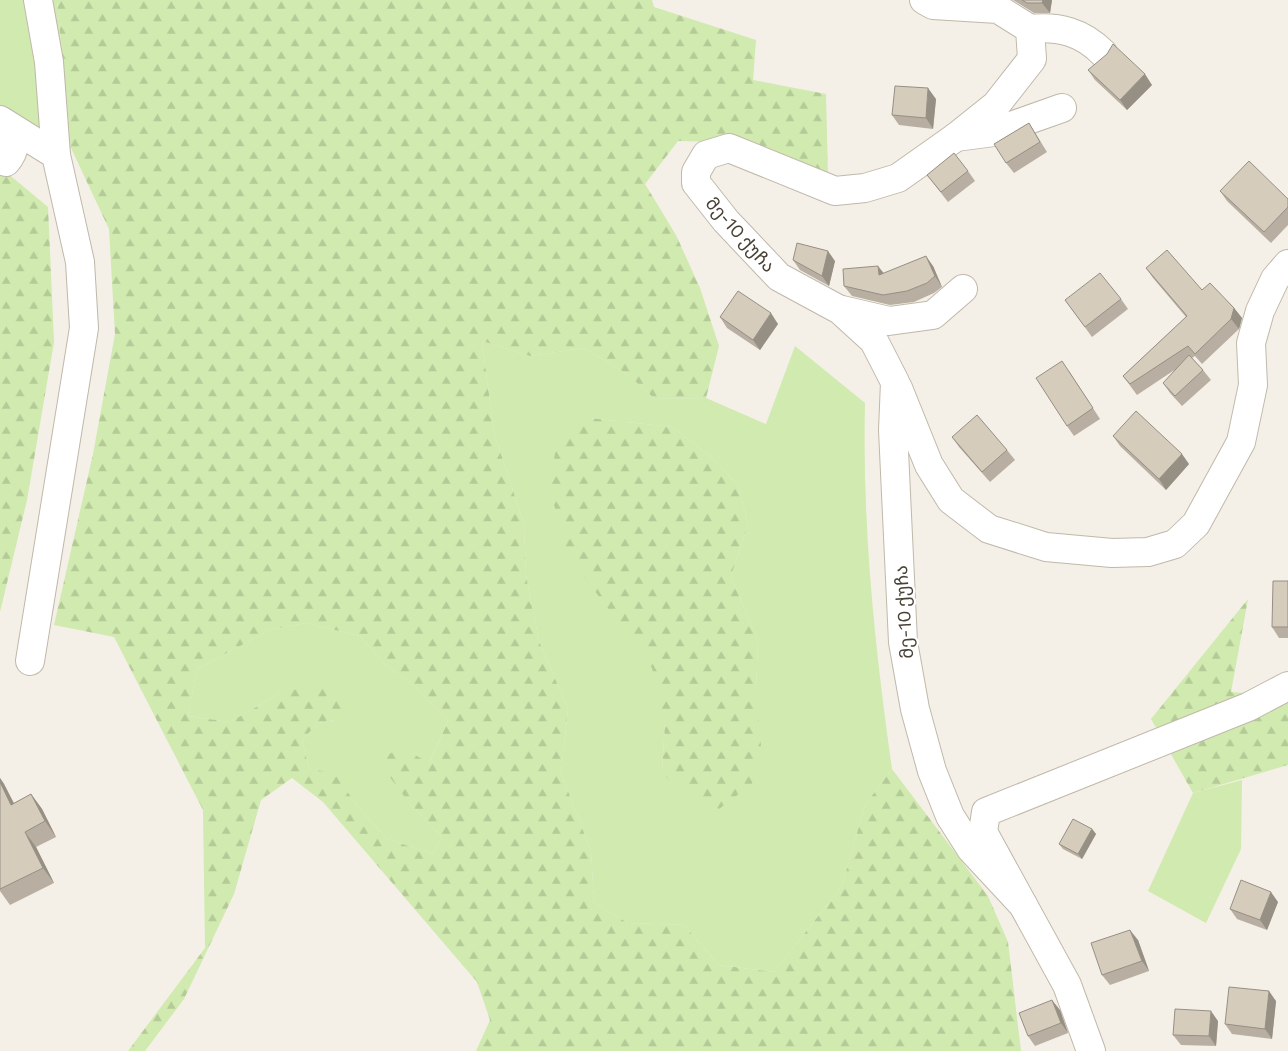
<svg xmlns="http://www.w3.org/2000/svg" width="1288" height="1051" viewBox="0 0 1288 1051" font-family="Commissioner,'Noto Sans Georgian',sans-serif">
<defs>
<pattern id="forest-firs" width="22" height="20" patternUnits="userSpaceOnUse" patternTransform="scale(1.25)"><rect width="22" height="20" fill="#d0eaaf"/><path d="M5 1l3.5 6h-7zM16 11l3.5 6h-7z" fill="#b4ca97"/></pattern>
</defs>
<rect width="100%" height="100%" fill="#f4f0e7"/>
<g fill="#d0eaaf" fill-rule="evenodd">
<path d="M0,0h57l14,148 -71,-28z"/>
<path d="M482,341l48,15 54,-8 43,26 28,25 51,-1 60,26 29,-78 70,57c-3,123 10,246 27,366l-27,36 -23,81 -68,86 -55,-7 -35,-40 -56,-2 -34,-20 -3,-52 -30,-78 7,-64 -29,-68 -13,-66 -2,-51 -30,-91zM590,418l82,9 37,28 29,30 10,39 -17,52 27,66 -2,45 -94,86 3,-51 -3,-18z"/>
<path d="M306,623l54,13 26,29 31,23 31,33 -38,83 32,33 -9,17 -46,-15 -29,-32 -23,-32 -26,-7 -7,-28 16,-17 17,-3 -53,-28 -52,30 -42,-6 9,-47 73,-39z"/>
<path d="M1242,780l-1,69 -35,74 -58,-32 45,-98z"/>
</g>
<g fill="url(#forest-firs)" fill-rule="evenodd">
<path d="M57,0h595l2,7 102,33 -3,40 73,14 2,83 -111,-35 -39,-1 -33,43 31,51 24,53 19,58 -13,52 -51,1 -28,-25 -43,-26 -54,8 -48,-15 12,92 30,91 2,51 13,66 29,68 -7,64 30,78 3,52 34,20 56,2 35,40 55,7 68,-86 23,-81 27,-36 96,127 20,46 13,109h-545l14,-31 -13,-38 -154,-180 -31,-24 -31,22 -27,94 -50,105 -39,52h-17l77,-103 -2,-138 -89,-173 -60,-12 39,-171 22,-120 -6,-105 -38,-81zM306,623l54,13 26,29 31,23 31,33 -19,42 -28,-16 -23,14 32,43 32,33 -9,17 -46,-15 -29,-32 -23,-33 -26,-6 -7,-28 16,-17 17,-3 19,-12 -8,-12 -26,-11 -38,7 -52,30 -42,-6 9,-47 73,-39z"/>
<path d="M0,167l48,40 6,135 -27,158 -27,112z"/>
<path d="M590,418l82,9 37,28 29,30 10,39 -17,52 27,66 -2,45 5,59 -9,38 -33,25 -44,-23 -13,-13 3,-51 -13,-54 -84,-113 -18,-65 7,-52z"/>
<path d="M1248,599l-17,93 57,4v69l-95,28 -42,-74z"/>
</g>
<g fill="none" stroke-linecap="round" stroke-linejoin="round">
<defs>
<g id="minor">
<path d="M38,0l11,62 7,93"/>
<path d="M924,0l9,5 65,4 32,20 2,30 -36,46 -40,32 -58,41 -33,10 -30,3 -106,-43 -23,7 -10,17v11l30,38 53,56 61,33 34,31 21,41 -2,48 10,212 12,67 17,62 18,45 21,33 52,56"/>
<path d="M1030,29c29,-3 52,3 73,24"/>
<path d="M0,120l56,35 24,107 4,66 -54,333"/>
<path d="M956,137l38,-5 68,-24"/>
<path d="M0,160l6,2c10,-12 9,-20 6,-34"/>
<path d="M842,310l47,11 44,-6 30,-26"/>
<path d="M898,388l31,77 22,35 38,29 57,18 66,6 36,-1 27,-8 21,-20 45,-82 12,-57 -2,-42 9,-32 15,-32 13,-15"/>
<path d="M1091,1051l-24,-66 -84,-153 3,-20 262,-105 40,-21"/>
</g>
</defs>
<use href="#minor" stroke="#c0b8aa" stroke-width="30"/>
<use href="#minor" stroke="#fff" stroke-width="28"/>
</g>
<g fill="#b8afa2">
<path d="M1013,0h39l-2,13h-16z"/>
<path d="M1088,70l64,15 -25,25 -32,-30z"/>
<path d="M936,99l-3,30 -34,-4 -7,-10z"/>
<path d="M1029,123l18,29 -33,21 -8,-10z"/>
<path d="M968,171l7,10 -27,21 -21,-27z"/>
<path d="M1220,191l68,8v26l-17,18 -44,-42z"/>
<path d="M793,260l42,1 -6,25 -29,-16z"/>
<path d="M933,266l9,21 -8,6 -20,9 -24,3 -38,-9 -8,-10 40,-12z"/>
<path d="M1146,268l56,22 32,18 8,10 -3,11 -37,35 -7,-8 -3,2 11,12 8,10 -29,26 -12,-13 -7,-10 13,-14 -39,26 -14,-19 63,-59 -33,-39z"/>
<path d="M1121,299l7,10 -36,28 -27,-37z"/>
<path d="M720,317l58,7 -18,26 -33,-22z"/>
<path d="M1069,371l31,48 -26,17 -7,-10z"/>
<path d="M1113,436l76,28 -23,26 -46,-44z"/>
<path d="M952,437l55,13 8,10 -25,22 -31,-35z"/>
<path d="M1288,581v57h-9l-7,-11z"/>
<path d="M0,778l4,6 10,19 17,-9 11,15 14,28 -20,10 18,36 -44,22 -10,-14z"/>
<path d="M1092,829l4,5 -14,25 -19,-10 -4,-5z"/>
<path d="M1278,902l-11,28 -30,-11 -7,-10z"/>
<path d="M1138,940l11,31 -39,14 -8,-10z"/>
<path d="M1276,1001l-4,38 -40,-5 -7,-10z"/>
<path d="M1060,1010l8,23 -33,13 -7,-10z"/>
<path d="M1218,1021l-2,25 -35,-1 -8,-10z"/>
</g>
<g fill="#968f84">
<path d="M1043,0h9l-2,13 -8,-10z"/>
<path d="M1145,74l7,11 -25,25 -7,-10z"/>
<path d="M928,88l8,11 -3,30 -7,-11z"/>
<path d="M828,251l7,10 -6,25 -7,-10z"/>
<path d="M926,256l7,10 9,21 -7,-11z"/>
<path d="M878,266l8,10 -7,-1z"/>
<path d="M1234,308l8,10 -3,11 -8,-10z"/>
<path d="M771,313l7,11 -18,26 -7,-10z"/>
<path d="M1182,454l7,10 -23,26 -7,-11z"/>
<path d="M0,778l4,6 18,36 -11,-15 -11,-23z"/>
<path d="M31,794l11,15 14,28 -11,-16z"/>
<path d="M1092,829l4,5 -14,25 -4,-5z"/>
<path d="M25,832l11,15 18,36 -11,-15z"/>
<path d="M1271,892l7,10 -11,28 -7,-10z"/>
<path d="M1130,930l8,10 11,31 -7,-10z"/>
<path d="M1269,991l7,10 -4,38 -7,-10z"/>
<path d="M1052,1000l8,10 8,23 -7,-10z"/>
<path d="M1211,1011l7,10 -2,25 -7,-10z"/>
</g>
<g fill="#d6ccbc" stroke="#968f84">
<path d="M1022,0h21l-1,3h-15z"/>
<path d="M1113,44l32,30 -25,26 -32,-30 19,-16z"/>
<path d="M895,86l33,2 -2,30 -34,-3z"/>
<path d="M1029,123l11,19 -34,21 -12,-19z"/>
<path d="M954,153l14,18 -27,21 -14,-17z"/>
<path d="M1249,161l39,38v8l-24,25 -44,-41z"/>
<path d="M797,243l31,8 -6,25 -29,-16z"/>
<path d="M1167,250l35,40 8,-7 24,25 -3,11 -36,35 -7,-8 -58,38 -7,-8 64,-60 -41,-48z"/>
<path d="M926,256l9,20 -8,7 -20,8 -24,4 -39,-9 -1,-17 35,-3 1,9z"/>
<path d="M1100,273l21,26 -36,28 -20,-27z"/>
<path d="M738,291l33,22 -18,27 -33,-23z"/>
<path d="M1189,355l14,15 -28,26 -12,-13z"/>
<path d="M1062,361l31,47 -26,18 -31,-48z"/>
<path d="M1136,411l46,43 -23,25 -46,-43z"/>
<path d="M977,415l30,35 -25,22 -30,-35z"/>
<path d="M1273,581h15v46h-16z"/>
<path d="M0,782l11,23 20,-11 14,27 -20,11 18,36 -43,21z"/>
<path d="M1073,819l19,10 -14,25 -19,-10z"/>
<path d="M1241,880l30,12 -11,28 -30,-11z"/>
<path d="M1130,930l12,31 -40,14 -11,-32z"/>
<path d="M1229,987l40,4 -4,38 -40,-5z"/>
<path d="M1052,1000l9,23 -33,13 -9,-23z"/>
<path d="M1175,1009l36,2 -2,25 -36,-1z"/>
</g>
<g text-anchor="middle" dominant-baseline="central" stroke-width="4.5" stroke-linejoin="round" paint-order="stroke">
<g font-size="18" fill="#484136" stroke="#fff">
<text transform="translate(741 234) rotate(48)">მე-10 ქუჩა</text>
<text transform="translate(903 612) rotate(-94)">მე-10 ქუჩა</text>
</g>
</g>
</svg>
